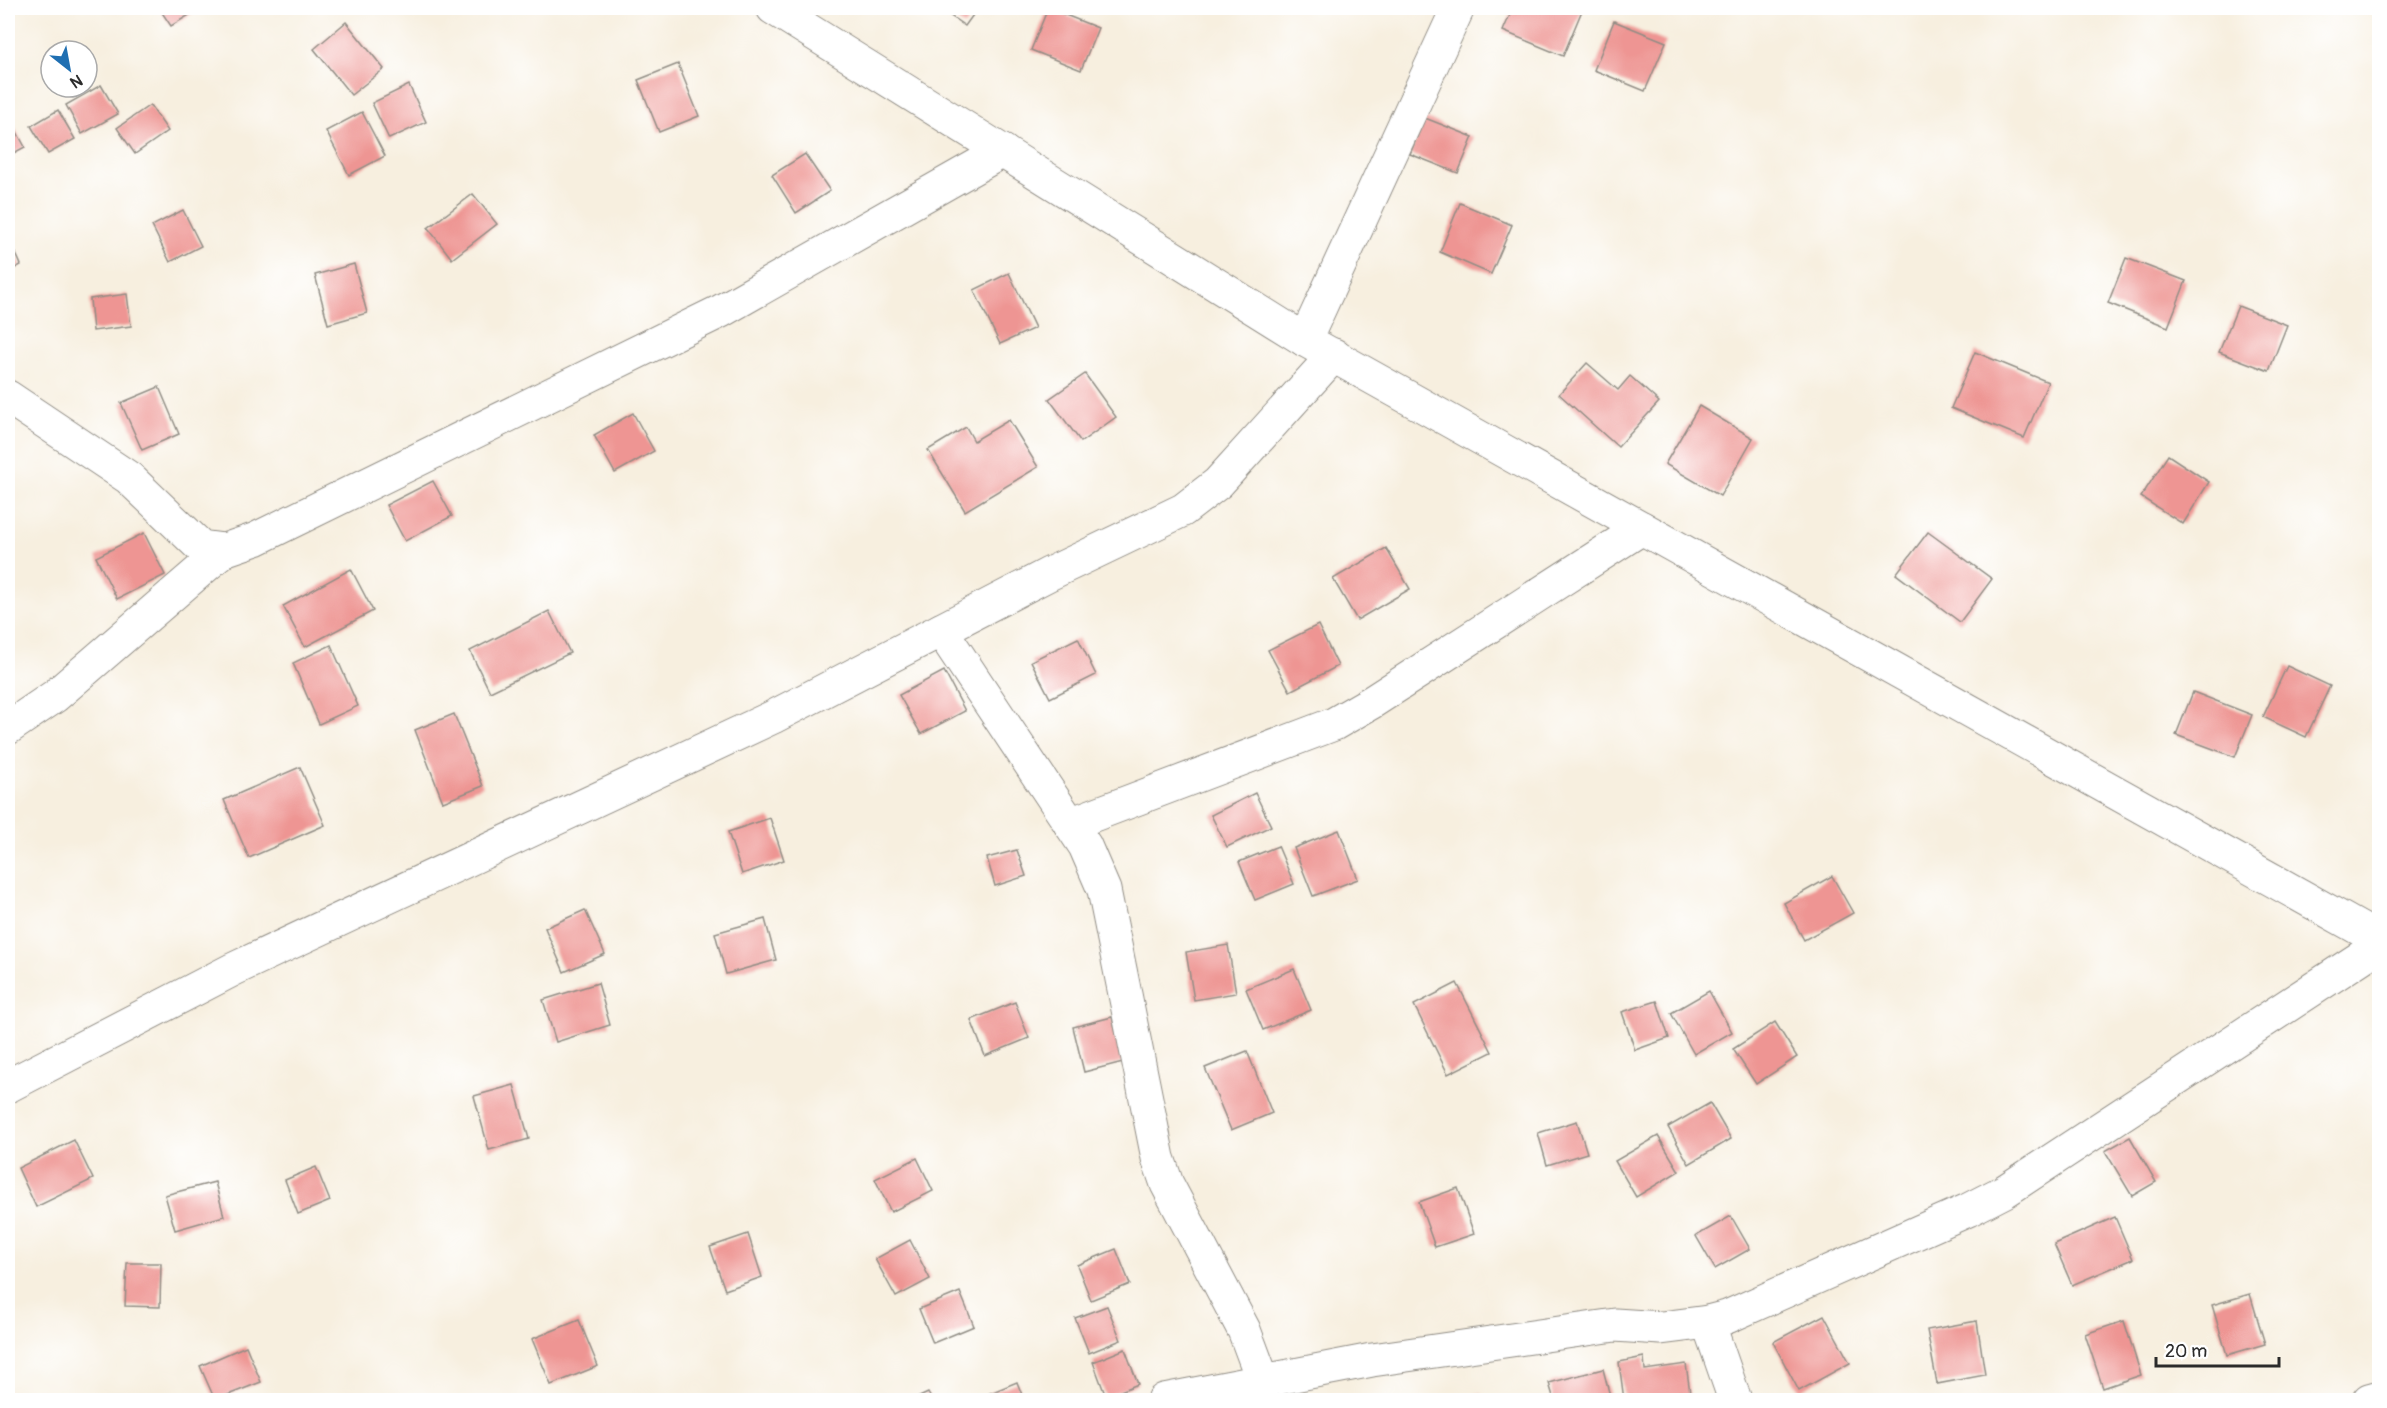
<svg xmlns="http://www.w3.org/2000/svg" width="2387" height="1408" viewBox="0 0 2387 1408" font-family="Pangolin,sans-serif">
<rect width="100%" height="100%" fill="#fff"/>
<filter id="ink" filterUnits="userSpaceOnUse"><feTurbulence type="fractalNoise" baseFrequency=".0167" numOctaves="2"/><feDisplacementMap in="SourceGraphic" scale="12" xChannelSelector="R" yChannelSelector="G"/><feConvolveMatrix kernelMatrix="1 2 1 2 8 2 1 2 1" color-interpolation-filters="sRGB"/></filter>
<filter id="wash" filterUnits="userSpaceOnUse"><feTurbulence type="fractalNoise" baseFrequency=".008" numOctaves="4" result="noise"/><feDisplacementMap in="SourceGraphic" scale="24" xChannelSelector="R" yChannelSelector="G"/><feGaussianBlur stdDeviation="1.35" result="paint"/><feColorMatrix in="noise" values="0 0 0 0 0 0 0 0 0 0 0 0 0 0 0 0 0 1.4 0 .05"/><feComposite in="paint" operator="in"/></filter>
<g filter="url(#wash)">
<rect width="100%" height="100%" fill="#f7efdf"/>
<g id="blocks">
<g fill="#ee9593">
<path d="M159,8h42l-30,18z"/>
<path d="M939,8h39l-13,18z"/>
<path d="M1048,8l50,20 -17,42 -50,-20z"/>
<path d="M1513,8h70l-20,48 -60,-25z"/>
<path d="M1614,21l52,21 -21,49 -51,-21z"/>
<path d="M346,22l38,47 -33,26 -37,-46z"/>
<path d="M678,64l21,52 -40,16 -21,-52z"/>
<path d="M101,85l17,29 -36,20 -16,-29z"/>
<path d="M409,85l17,37 -37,17 -17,-36z"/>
<path d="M150,105l18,26 -33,23 -18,-26z"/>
<path d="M58,110l17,29 -27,15 -17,-28z"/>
<path d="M362,112l23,44 -36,19 -23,-44z"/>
<path d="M1425,118l48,19 -15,36 -48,-19z"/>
<path d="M10,119l15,28 -17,9v-36z"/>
<path d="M805,154l25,37 -34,22 -24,-38z"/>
<path d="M473,194l24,30 -45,35 -24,-31z"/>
<path d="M1460,203l52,22 -21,49 -51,-22z"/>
<path d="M183,210l18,36 -31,16 -18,-36z"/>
<path d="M8,235l13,30 -13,7z"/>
<path d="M2126,258l60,23 -18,46 -60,-24z"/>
<path d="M354,264l13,49 -39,11 -13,-49z"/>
<path d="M1009,273l26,55 -35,16 -26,-54z"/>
<path d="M127,294l4,32 -38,5 -3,-32z"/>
<path d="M2238,306l49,19 -18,46 -50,-19z"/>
<path d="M1975,352l73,30 -24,56 -73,-30z"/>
<path d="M1587,363l31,27 12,-14 29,26 -41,45 -59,-53z"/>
<path d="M1085,374l31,43 -35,25 -32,-43z"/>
<path d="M159,387l20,47 -37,16 -21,-47z"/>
<path d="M1699,406l54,32 -33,58 -55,-32z"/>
<path d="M633,413l21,38 -39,22 -21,-38z"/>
<path d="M1009,420l29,47 -73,44 -37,-61 38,-23 8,14z"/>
<path d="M2168,455l41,27 -26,42 -42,-27z"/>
<path d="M433,481l19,35 -47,25 -19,-36z"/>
<path d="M1928,532l64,47 -32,43 -64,-48z"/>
<path d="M144,533l21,42 -48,24 -21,-42z"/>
<path d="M1386,548l24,41 -53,31 -24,-41z"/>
<path d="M351,569l22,42 -68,36 -22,-41z"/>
<path d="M549,611l21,42 -80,39 -20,-41z"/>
<path d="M1318,625l20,41 -48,25 -22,-41z"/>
<path d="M1078,638l18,37 -46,23 -19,-37z"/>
<path d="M331,645l27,61 -39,18 -26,-61z"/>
<path d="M2287,666l43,20 -24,51 -43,-20z"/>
<path d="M944,671l21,40 -44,23 -22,-39z"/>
<path d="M2193,692l59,23 -17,42 -59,-22z"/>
<path d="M454,714l29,72 -40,16 -28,-72z"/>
<path d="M300,767l25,58 -76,33 -25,-58z"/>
<path d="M1255,793l16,33 -44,21 -16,-32z"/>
<path d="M770,818l14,42 -42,14 -14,-42z"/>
<path d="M1339,830l19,49 -45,17 -19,-48z"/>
<path d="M1278,846l16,38 -39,16 -16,-38z"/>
<path d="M1017,850l9,26 -31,10 -8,-28z"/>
<path d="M1832,876l21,37 -49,27 -20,-37z"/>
<path d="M585,910l20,44 -41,18 -19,-44z"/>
<path d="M765,919l11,41 -50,14 -11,-41z"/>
<path d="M1228,945l8,48 -42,7 -8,-48z"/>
<path d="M1294,969l17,41 -48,20 -17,-41z"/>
<path d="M598,983l12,42 -54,17 -13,-42z"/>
<path d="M1457,983l35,69 -44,22 -34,-69z"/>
<path d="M1709,991l23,41 -38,22 -23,-41z"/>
<path d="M1657,1001l12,37 -34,12 -13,-38z"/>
<path d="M1015,1002l14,36 -44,18 -14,-36z"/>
<path d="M1112,1017l11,45 -39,10 -11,-45z"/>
<path d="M1775,1022l22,35 -41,27 -23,-35z"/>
<path d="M1247,1051l25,62 -41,17 -26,-62z"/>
<path d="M514,1085l15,54 -40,11 -15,-54z"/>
<path d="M1710,1103l21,36 -42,25 -21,-37z"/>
<path d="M1577,1121l10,32 -40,12 -9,-32z"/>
<path d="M1658,1136l21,35 -43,26 -21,-36z"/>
<path d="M2130,1137l26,45 -24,14 -27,-45z"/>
<path d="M74,1140l19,39 -57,28 -18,-39z"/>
<path d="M917,1158l16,33 -42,21 -16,-33z"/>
<path d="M316,1167l14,34 -32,13 -13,-34z"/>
<path d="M215,1182l9,34 -49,14 -10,-35z"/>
<path d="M1458,1188l16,46 -39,13 -16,-45z"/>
<path d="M1731,1216l19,33 -35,20 -19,-33z"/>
<path d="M2115,1217l18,42 -61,26 -18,-41z"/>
<path d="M748,1234l14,43 -37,13 -15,-43z"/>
<path d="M910,1240l20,39 -34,18 -21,-38z"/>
<path d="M1116,1249l14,35 -39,16 -14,-35z"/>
<path d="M127,1263h34l-1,44 -35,-1z"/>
<path d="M960,1292l14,34 -41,17 -14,-34z"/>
<path d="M2250,1294l15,50 -38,11 -15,-50z"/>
<path d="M1107,1306l14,34 -32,13 -14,-35z"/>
<path d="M1824,1315l26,48 -51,28 -26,-49z"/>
<path d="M579,1320l19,46 -47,19 -19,-46z"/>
<path d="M1977,1321l8,54 -48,9 -10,-54z"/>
<path d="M2124,1321l17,54 -38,13 -18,-54z"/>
<path d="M246,1346l15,36 -46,18 -15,-34z"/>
<path d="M1125,1349l13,35 -32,13 -13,-35z"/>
<path d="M1644,1357l1,13 41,-6 5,36h-67l-5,-38z"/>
<path d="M1603,1369l8,31h-57l-5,-17z"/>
<path d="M1017,1382l7,18h-36l-3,-5z"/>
<path d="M928,1393l4,7h-19z"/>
<path d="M1482,1394l1,6h-25z"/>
</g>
</g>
</g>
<g filter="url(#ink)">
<use href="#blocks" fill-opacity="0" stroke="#918d85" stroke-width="1.5"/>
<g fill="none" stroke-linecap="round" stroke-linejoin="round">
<defs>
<g id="minor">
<path d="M773,8l532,332 1075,600"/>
<path d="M1305,340l153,-332"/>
<path d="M8,397l121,81 72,69 23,3 32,-11 465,-228 282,-160"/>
<path d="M941,630l144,216 19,44 54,268 9,26 77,146 19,51"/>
<path d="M8,728l47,-32 169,-146"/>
<path d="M1070,824l264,-100 38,-22 270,-174"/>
<path d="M8,1086l226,-117 539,-252 276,-143 134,-64 35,-27 116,-128"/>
<path d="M1708,1322l27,78"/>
<path d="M1164,1400l208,-40 243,-35 46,3 47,-6 19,-5 241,-107 37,-19 375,-246"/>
<path d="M2369,1400l11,-3"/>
</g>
</defs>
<use href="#minor" stroke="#918d85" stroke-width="35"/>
<use href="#minor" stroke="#fff" stroke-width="33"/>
</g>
</g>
<rect width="2387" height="1408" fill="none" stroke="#fff" stroke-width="30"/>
<g transform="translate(69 69) rotate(149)"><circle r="28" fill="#ffffff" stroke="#aaaaaa" stroke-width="1.5"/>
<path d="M0-4.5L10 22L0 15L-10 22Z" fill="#1f6fb2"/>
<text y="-9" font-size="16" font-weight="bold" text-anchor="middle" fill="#2b2b2b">N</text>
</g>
<path d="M2156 1357v9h123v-9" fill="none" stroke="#2b2b2b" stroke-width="3"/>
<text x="2165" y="1357" font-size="18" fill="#2b2b2b" stroke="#ffffff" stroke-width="4.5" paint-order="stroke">20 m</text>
</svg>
